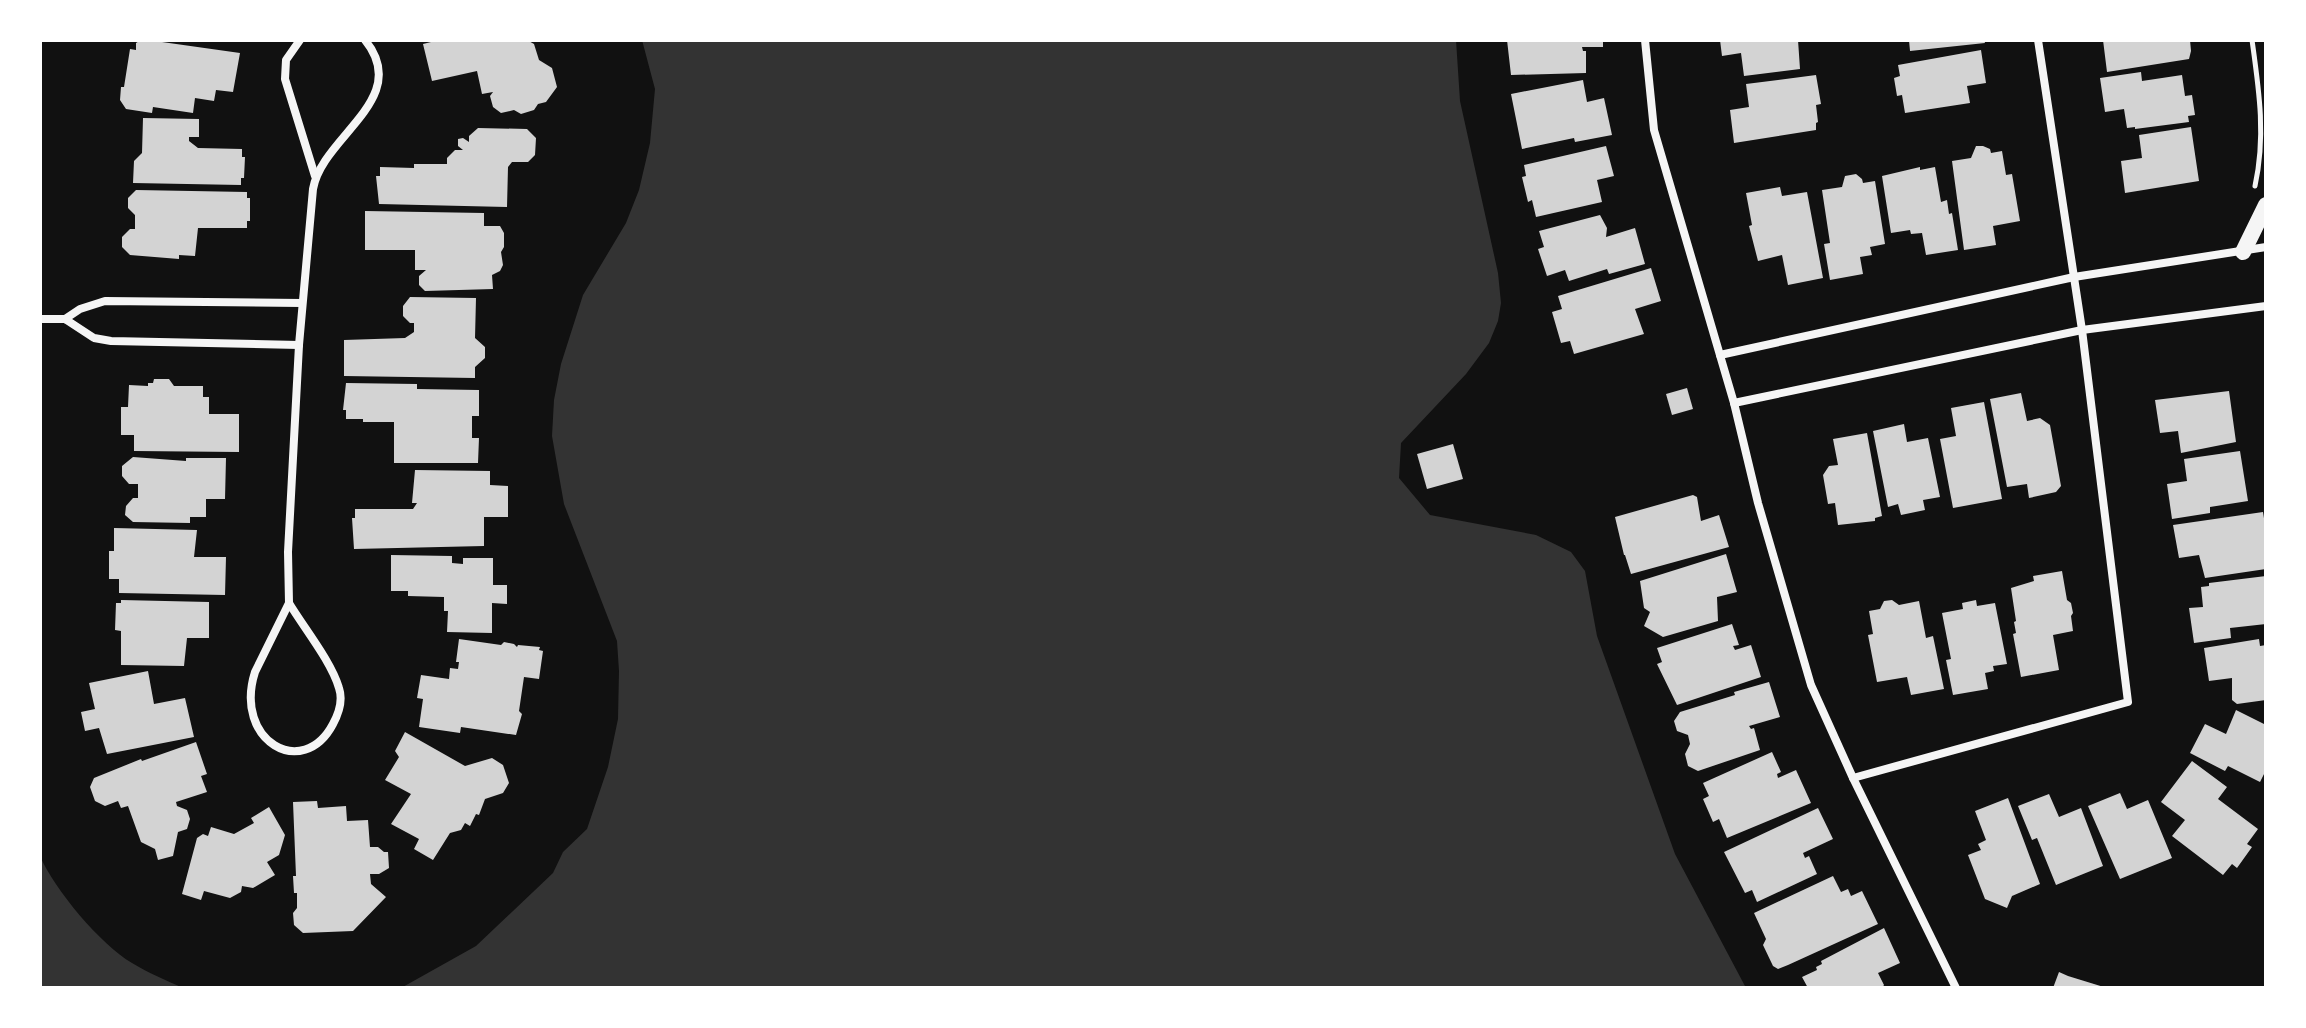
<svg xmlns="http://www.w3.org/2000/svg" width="2306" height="1028" viewBox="0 0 2306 1028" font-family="Roboto,sans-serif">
<rect width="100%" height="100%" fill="#111"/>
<g fill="#333">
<path d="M642,40h814l4,61 38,172 3,30 -3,18 -9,22 -23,31 -65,69 -2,35 31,37 106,20 35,17 14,19 12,65 78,218 71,134h-1345l75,-42 77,-73 10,-21 24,-23 21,-62 10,-48 1,-48 -2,-30 -53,-137 -12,-68 2,-36 7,-36 22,-69 43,-72 13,-33 11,-47 5,-54z"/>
<path d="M40,856c14,33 61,89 92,107 16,10 34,17 51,25h-143z"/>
</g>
<g fill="#d3d3d3">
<path d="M141,40h20l1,2 78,11 -7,39 -17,-2 -2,11 -19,-3 -2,15 -40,-6 -1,6 -26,-4 -6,-9 1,-13h3l6,-38 6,1v-7z"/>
<path d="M439,40h88l7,4 5,16 13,8 5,19 -11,15 -8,2 -4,6 -13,4 -7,-4 -13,3 -8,-6 -3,-11 3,-4 -11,2 -5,-23 -45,10 -9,-37z"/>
<path d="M1507,40h96v7h-21l1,4h3v22l-75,2z"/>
<path d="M1720,40h78l2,29 -56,7 -3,-23 -19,3z"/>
<path d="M1909,40h75l1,3 -75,8z"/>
<path d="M2103,40h87l1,11 -2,8 -82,13z"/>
<path d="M1981,50l5,33 -19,3 3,17 -65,10 -3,-18 -5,1 -3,-18 6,-2 -2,-11z"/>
<path d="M2141,72l1,9 40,-6 3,21 7,-1 3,20 -7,1 1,6 -54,7v-2l-8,1 -3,-19 -19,3 -5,-34z"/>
<path d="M1816,75l5,29 -5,1 2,17 -2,1v7l-82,13 -4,-33 19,-3 -3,-23z"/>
<path d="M1583,80l4,22 17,-4 8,37 -37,7 -1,-4 -52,11 -11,-55z"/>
<path d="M143,118l56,1v18h-10v4l9,7 44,1v8h3l-1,21h-3v7l-108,-2 1,-22 8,-8z"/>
<path d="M2191,127l8,54 -74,12 -4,-32 21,-3 -3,-23z"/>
<path d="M478,128l49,1 9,9 -1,17 -7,7h-16l-4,5 -1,40 -128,-3 -3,-28h4v-9l34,1v-4h33v-6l8,-8h8l-5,-4v-7l5,-1 6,4v-6z"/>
<path d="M1606,146l8,30 -17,4 5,22 -66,15 -4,-17 -4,2 -6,-25 4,-1 -2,-11z"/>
<path d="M1976,146h7l7,3 1,4 11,-2 4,24 6,-1 8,47 -27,5 3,19 -32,5 -12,-89 19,-3z"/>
<path d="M1920,167v3l15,-3 6,35 6,-2 2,14 3,-1 6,37 -32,5 -4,-22 -11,1 -1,-4 -19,3 -9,-57z"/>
<path d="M1856,174l6,5 1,4 12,-2 10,63 -15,3 2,8 -12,2 3,17 -33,6 -6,-36 6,-1 -8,-53 20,-3 3,-11z"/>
<path d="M1780,187l2,9 25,-4 16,86 -35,7 -6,-30 -24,6 -9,-35 3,-1 -6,-32z"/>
<path d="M136,190l111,2v6h3v23h-3v7h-49l-3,28 -16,-1v4l-49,-4 -8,-8v-10l8,-8h5v-14l-7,-7v-10z"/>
<path d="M365,211l119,2v13h16l4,7v14l-3,5 2,13 -3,6 -8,4 1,14 -68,2 -6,-6v-9l7,-6h-11v-20h-50z"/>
<path d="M1600,215l7,13 -1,9 29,-9 10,36 -36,10 -2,-5 -38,12 -4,-11 -18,6 -9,-27 6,-2 -5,-16z"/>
<path d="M1651,268l10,33 -26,8 9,25 -70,20 -4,-13 -9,2 -9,-31 10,-3 -4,-13z"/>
<path d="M410,297l66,1 -1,40 10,9v11l-10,9v11l-131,-2v-36l61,-2 9,-6v-9h-4l-7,-7v-10z"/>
<path d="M154,379h15l5,7h29v11h6v17h30v38l-105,-1v-16h-13v-28h7l1,-22 19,1v-3h5z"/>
<path d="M346,383l71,1v5l62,1v26h-7v22h7l-1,25h-84v-41h-31v-3h-17v-9h-3z"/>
<path d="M1687,388l6,21 -21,6 -6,-21z"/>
<path d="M2229,391l7,51 -55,11 -3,-22 -18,2 -5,-33z"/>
<path d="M2021,393l6,28 13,-3 10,7 11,61 -5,6 -27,6 -2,-14 -20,3 -17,-88z"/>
<path d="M1984,402l18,97 -49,9 -13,-69 16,-3 -5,-28z"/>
<path d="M1904,424l3,18 21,-4 12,59 -17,3 2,10 -24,5 -3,-11 -10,3 -15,-76z"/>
<path d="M1867,433l15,83 -7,2v3l-37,4 -3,-22 -7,1 -5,-29 6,-9 9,-1 -5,-26z"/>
<path d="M1453,444l10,35 -36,10 -10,-35z"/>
<path d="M2240,451l8,50 -38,6v6l-38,6 -5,-35 20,-3 -3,-22z"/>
<path d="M133,457l53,4v-3h40l-1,41h-19v18h-16v6l-57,-1 -8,-7 1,-9 7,-8h5v-14h-9l-7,-8v-10z"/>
<path d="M415,470l75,1v14l18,1v31h-24v29l-130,3 -2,-31h3v-9h58l4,-6h-5z"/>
<path d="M1693,495l4,2 4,24 18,-6 10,32 -98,27 -6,-19h-1l-9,-38z"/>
<path d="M2263,512l3,19v38l-61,9 -6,-23 -20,3 -6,-33z"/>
<path d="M114,528l83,2 -3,27h32l-1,38 -106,-2v-14h-10v-28h5z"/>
<path d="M1726,554l11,38 -20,5 1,24 -55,16 -19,-11 6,-14 -6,-4 -4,-27z"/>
<path d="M391,555l61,1v7l11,1v-6h30v27h14v19l-15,-1v30l-45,-1 1,-21h-4v-14l-36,-1v-5h-17z"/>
<path d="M2062,571l5,29 4,3 2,10 -2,3 2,15 -20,4 6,35 -38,7 -8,-43 3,-1 -2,-11 2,-1 -5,-33 23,-7 -1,-5z"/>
<path d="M2266,576v48l-36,4 1,10 -37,5 -5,-35 14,-1 -2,-20 8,-1v-3z"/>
<path d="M121,600l88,2v36h-22l-3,28 -63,-1v-34l-6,-1 1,-27h5z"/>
<path d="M1892,600l7,5 20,-4 7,37 7,-2 11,53 -33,6 -4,-18 -30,5 -9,-47 5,-1 -4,-23 11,-2 4,-8z"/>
<path d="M1976,600l1,6 18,-3 12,61 -14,2 1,5 -9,2 3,16 -35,6 -7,-35 5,-1 -9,-46 21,-4 -1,-6z"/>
<path d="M1732,624l7,21 -6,1 2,4 16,-5 10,32 -84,28 -20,-41 5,-2 -5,-14z"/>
<path d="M459,639l42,6 3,-3 10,2 3,3 1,-2 22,2 -1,3 4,1 -4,28 -15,-2 -5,34 3,3 -6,21 -55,-8 -1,6 -41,-6 4,-28 -6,-1 4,-23 28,4 1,-11 8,1 1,-7h-3z"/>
<path d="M2259,639l1,7 6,-1v55l-29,4 -5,-4v-22l-23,3 -5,-33z"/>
<path d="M148,671l6,33 31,-6 9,39 -87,17 -8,-26 -14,3 -4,-19 14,-3 -6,-26z"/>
<path d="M1769,682l11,35 -31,9 2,3 3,-1 6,22 -62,21 -10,-5 -3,-12 5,-10 -2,-9 -11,-4 -3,-10 6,-9 55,-17 -1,-3z"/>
<path d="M2236,710l30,15v45l-6,12 -32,-16 -3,5 -35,-18 15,-29 21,10z"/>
<path d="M405,732l60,34 27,-8 11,7 6,18 -6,10 -18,6 -6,16 -3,-1 -6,12 -5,-3 -4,7 -11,3 -17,27 -19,-11 5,-10 -28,-15 20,-30 -26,-14 14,-23 -4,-6z"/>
<path d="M196,742l11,32 -6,2 6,16 -31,10 1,4 10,4 3,9 -3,10 -9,3 -5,24 -15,4 -3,-11 -14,-7 -13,-36 -7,2 -3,-7 -13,5 -10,-5 -5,-14 4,-9 47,-19 1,2z"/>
<path d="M1772,752l9,20 -4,2 1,4 18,-8 15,33 -84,35 -8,-19 -6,3 -10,-23 6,-3 -6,-13z"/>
<path d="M2192,761l35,26 -9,12 40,30 -11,15 5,3 -15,21 -5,-4 -9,11 -51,-39 13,-16 -24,-18z"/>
<path d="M2120,793l7,16 21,-9 24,58 -52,21 -32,-73z"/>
<path d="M2049,794l10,23 22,-9 22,58 -47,19 -19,-47 -5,2 -14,-34z"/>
<path d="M2008,798l32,86 -28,12 -5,12 -22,-9 -17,-44 13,-5 -3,-6 8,-4 -11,-29z"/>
<path d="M317,801l1,7 28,-2 1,15 21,-1 2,27h8l6,5h4l1,16 -10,6h-9l1,10 15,13 -33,34 -50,2 -9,-8 -1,-12 4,-5v-15h-3l-1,-17h3l-3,-74z"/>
<path d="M269,807l16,28 -6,20 -12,7 8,13 -22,13 -11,-2 -1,6 -11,6 -26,-7 -3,9 -19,-6 15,-56 6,-4 5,2 3,-9 23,7 20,-11 -3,-5z"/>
<path d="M1818,808l15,31 -30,14 2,5 4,-2 8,18 -60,28 -5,-12 -7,3 -21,-41z"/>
<path d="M1833,876l8,16 7,-3 3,7 11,-5 16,33 -90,41 -10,4 -5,-3 -10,-21 3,-6 -12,-26z"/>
<path d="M1884,928l16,35 -22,10 6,12 -2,3h-74l-6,-11 15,-7 -1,-3 6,-3 -1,-3z"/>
<path d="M2059,972l9,4 39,12h-54z"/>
</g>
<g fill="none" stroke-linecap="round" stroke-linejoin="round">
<path stroke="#f5f5f5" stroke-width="5" d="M2252,40c7,50 14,96 3,146"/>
<g stroke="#f5f5f5" stroke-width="8">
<path d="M300,40l-14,20 -1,19 30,97"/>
<path d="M1645,40l9,90 80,273 24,100 53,182 42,93 103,210"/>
<path d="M40,319h25l29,19 17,3 188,4"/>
<path d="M65,319l15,-10 25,-8 197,2"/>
<path d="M1720,355l354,-78 192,-30"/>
<path d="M1734,403l348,-73 184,-24"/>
<path d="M289,603l-1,-51 11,-207 14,-156c9,-53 100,-90 52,-149"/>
<path d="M289,603c15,25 42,58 50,85 4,12 0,25 -6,36 -30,57 -100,17 -78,-52z"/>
<path d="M1853,778l275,-76 -46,-372 -44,-290"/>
</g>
<path stroke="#f5f5f5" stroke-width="16" d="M2243,252l23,-47"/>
</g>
<rect width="2306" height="1028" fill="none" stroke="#ffffff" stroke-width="84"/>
</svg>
